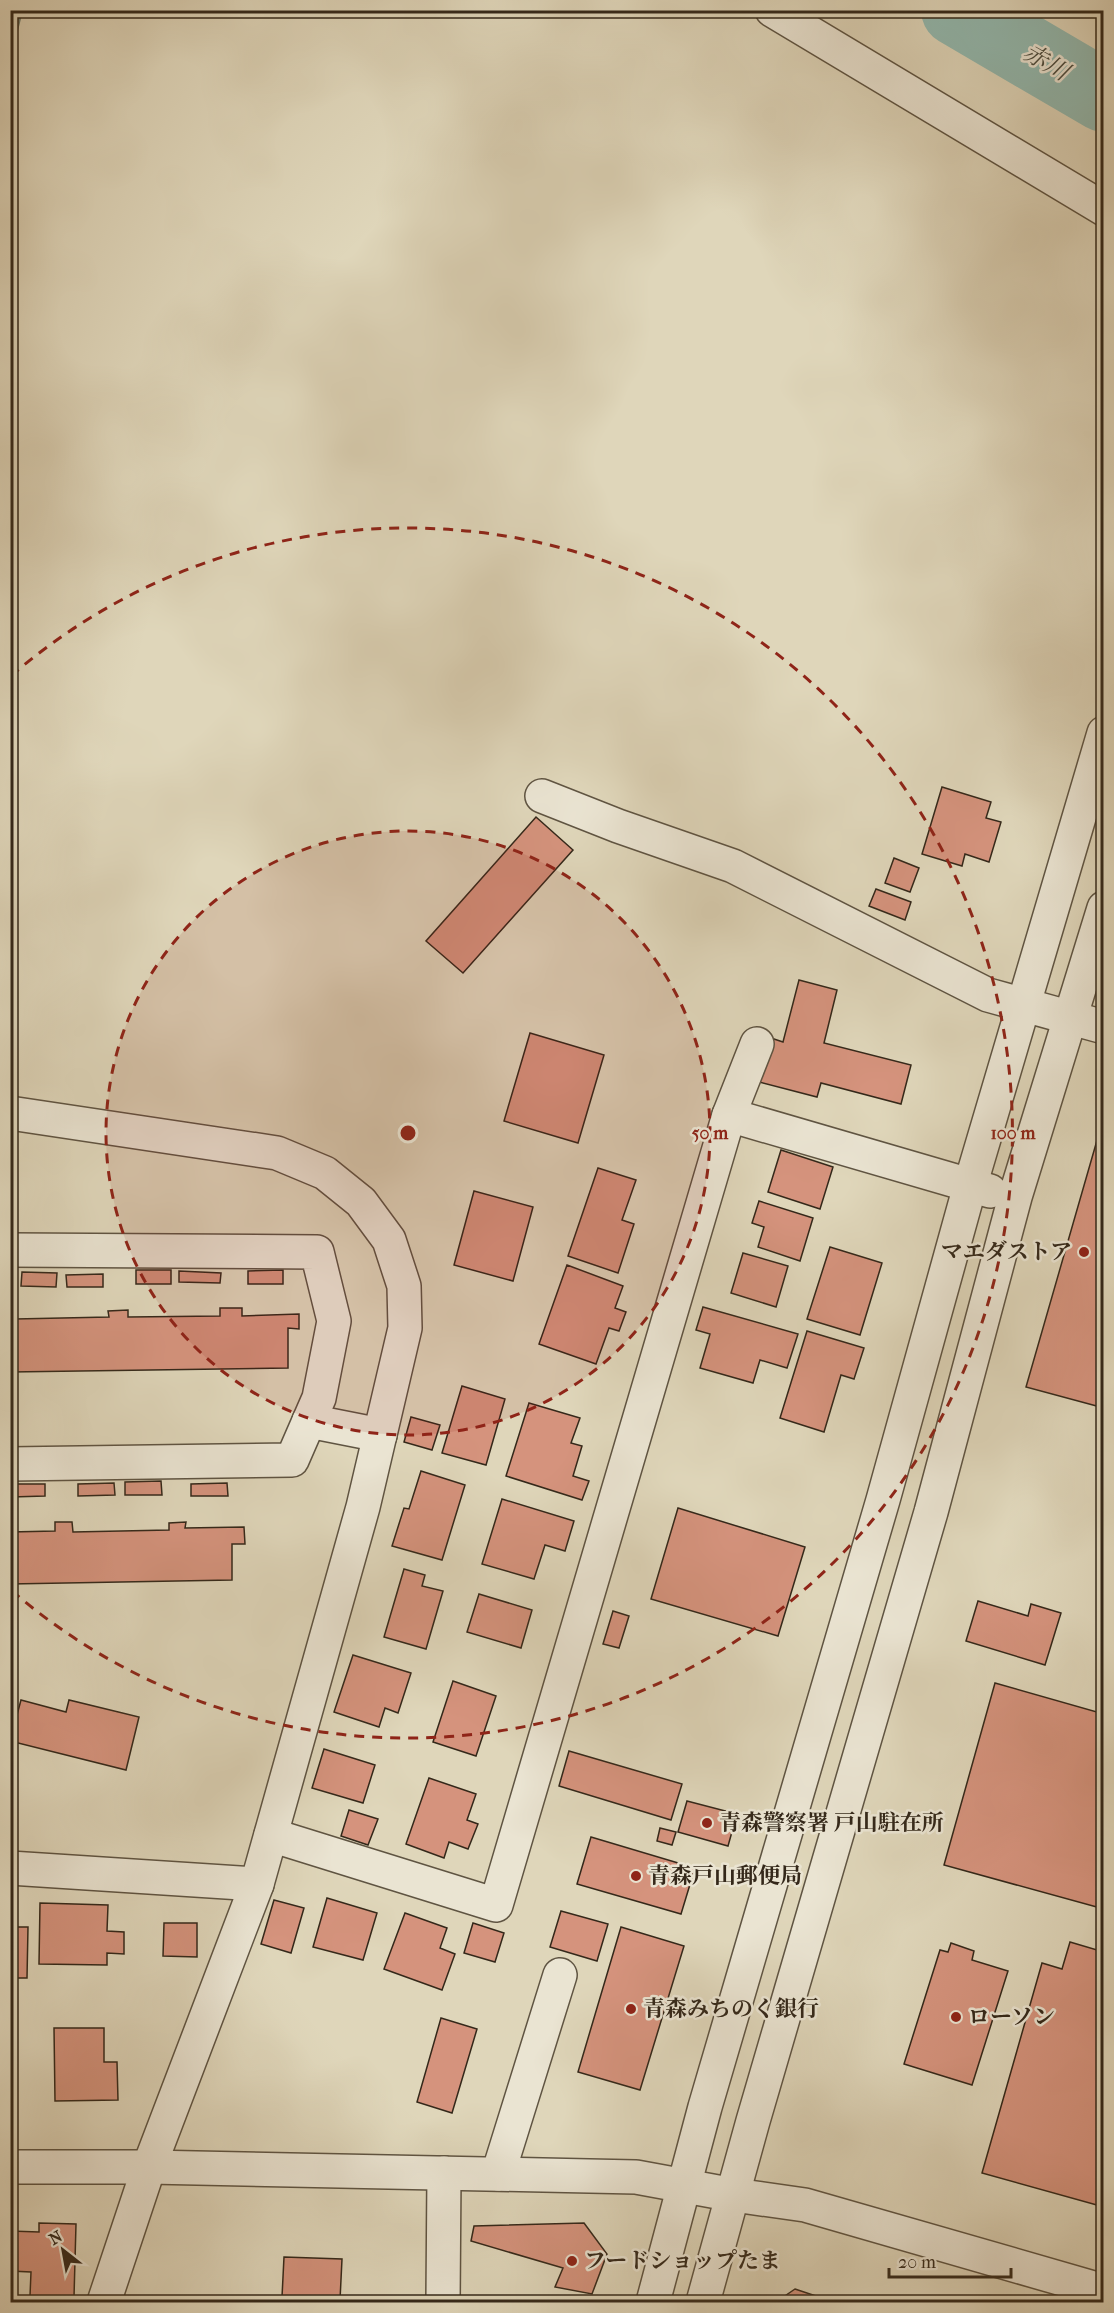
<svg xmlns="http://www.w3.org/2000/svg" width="1114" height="2313" viewBox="0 0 1114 2313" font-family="'IM FELL French Canon','Noto Serif JP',serif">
<rect width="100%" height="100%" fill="#dfd6ba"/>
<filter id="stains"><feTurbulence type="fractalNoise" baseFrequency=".00333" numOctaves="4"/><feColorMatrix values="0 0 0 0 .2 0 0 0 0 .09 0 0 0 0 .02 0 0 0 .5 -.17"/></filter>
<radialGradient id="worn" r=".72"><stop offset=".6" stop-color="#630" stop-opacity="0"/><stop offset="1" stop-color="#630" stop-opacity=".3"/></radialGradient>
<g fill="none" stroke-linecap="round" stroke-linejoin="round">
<path stroke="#6d7f73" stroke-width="12" d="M10,38l7,-28"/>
<path stroke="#93b9af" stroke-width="72" d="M957,10l147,86"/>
</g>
<g fill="#d5937d" stroke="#34281a" stroke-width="1.5">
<path d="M942,787l49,15 -5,16 15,4 -12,40 -24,-8 -3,12 -40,-12z"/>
<path d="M536,817l37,33 -110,123 -37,-32z"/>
<path d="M894,858l25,10 -9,24 -25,-9z"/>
<path d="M876,889l35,13 -6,18 -36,-14z"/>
<path d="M799,980l38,10 -13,53 87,22 -10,39 -80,-21 -4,14 -58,-15 12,-44 12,4z"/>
<path d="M530,1033l74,22 -26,88 -74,-22z"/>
<path d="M1104,1116v292l-78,-21z"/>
<path d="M781,1150l52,17 -13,42 -52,-17z"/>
<path d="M598,1168l38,12 -14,40 12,4 -16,49 -50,-17z"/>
<path d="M474,1191l59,16 -20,74 -59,-16z"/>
<path d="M759,1201l54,17 -13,43 -42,-14 6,-20 -12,-4z"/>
<path d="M830,1247l52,16 -22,72 -53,-16z"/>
<path d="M743,1253l45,13 -12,41 -45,-14z"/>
<path d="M567,1265l56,21 -8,22 11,4 -7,19 -10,-3 -13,36 -57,-20z"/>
<rect x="136" y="1270" width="35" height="14"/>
<path d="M283,1270v14h-35v-13z"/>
<path d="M179,1271l42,2 -1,10 -41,-1z"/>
<path d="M22,1272l35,1 -1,14 -35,-1z"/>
<path d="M103,1274v13h-36l-1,-12z"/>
<path d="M703,1307l95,27 -11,34 -27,-8 -7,23 -53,-15 10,-34 -14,-4z"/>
<path d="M220,1308h22v8l57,-2v15l-11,-1v40l-278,4v-60h5v7l94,-2 -1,-6 20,-1v7l92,-1z"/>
<path d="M807,1331l57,17 -10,31 -13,-4 -17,57 -44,-14z"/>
<path d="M462,1386l43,13 -19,66 -44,-12z"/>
<path d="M529,1403l51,15 -9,25 11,3 -9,30 16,5 -7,19 -76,-24z"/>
<path d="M411,1417l29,8 -8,25 -28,-8z"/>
<path d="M421,1471l44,14 -23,75 -50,-14 12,-38 5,1z"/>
<path d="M161,1481l1,14h-37v-13z"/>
<path d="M114,1483l1,12 -37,1v-12z"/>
<path d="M227,1483l1,13h-37v-12z"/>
<path d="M10,1484h35v12l-34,1z"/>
<path d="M502,1499l72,22 -9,30 -20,-6 -11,34 -52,-15z"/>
<path d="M678,1508l127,39 -27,89 -127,-37z"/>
<path d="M55,1522h17l1,10 96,-2v-7l17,-1 -1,6 59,-1 1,17h-13v36l-222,4v-52l45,-1z"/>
<path d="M404,1569l21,6 -3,11 21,5 -17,58 -42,-12z"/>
<path d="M479,1594l53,16 -11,38 -54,-16z"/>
<path d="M978,1601l50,15 3,-12 30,9 -16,52 -79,-24z"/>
<path d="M613,1611l16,5 -10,32 -16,-4z"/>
<path d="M353,1655l58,18 -13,40 -13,-5 -6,19 -45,-15z"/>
<path d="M453,1681l43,15 -20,60 -43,-14z"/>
<path d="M995,1683l109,31v195l-160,-44z"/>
<path d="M21,1700l45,12 3,-12 70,17 -13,53 -116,-29z"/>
<path d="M324,1749l51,16 -12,38 -51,-15z"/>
<path d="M569,1751l113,33 -11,36 -112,-34z"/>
<path d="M429,1778l47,16 -9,26 11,4 -10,25 -19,-7 -5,16 -38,-14z"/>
<path d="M687,1801l50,13 -9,32 -50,-14z"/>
<path d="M349,1810l29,9 -10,26 -27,-9z"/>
<path d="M660,1828l16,4 -4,13 -15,-4z"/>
<path d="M591,1837l104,31 -14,46 -104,-30z"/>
<path d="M327,1898l50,15 -14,47 -50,-13z"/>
<path d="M274,1900l30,8 -13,45 -30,-9z"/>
<path d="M40,1903l68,2 -1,26 17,1v22l-17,-1v12l-68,-1z"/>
<path d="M561,1911l47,13 -11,37 -47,-14z"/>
<path d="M405,1913l42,15 -7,20 15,6 -13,36 -58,-21z"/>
<path d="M164,1923h33v34l-34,-1z"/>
<path d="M473,1923l31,10 -9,29 -31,-9z"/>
<path d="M10,1927h18l-1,51h-17z"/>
<path d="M621,1927l63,19 -44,144 -62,-18z"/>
<path d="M1070,1942l34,10v255l-122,-34 60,-210 20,6z"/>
<path d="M951,1943l23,8 -2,9 36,11 -36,114 -68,-21 36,-114 8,2z"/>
<path d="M441,2018l36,11 -25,84 -35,-11z"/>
<path d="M54,2028h50v34h13l1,38 -63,1z"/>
<path d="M39,2223l37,1 -2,73 -44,-1 1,-24 -21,-1v-40l29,1z"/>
<path d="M584,2223l23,31 -15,40 -37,-7 8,-19 -92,-27 3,-15z"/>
<path d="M284,2257l58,2 -2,41 -10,-1v3h-43v-5h-5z"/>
<path d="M795,2289l21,7 -1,6h-35l2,-4z"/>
</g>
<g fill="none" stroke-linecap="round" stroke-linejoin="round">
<defs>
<g id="minor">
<path d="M772,10l332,199"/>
<path d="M542,796l76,30 115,40 255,129 116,32"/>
<path d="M10,1113l267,40 48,20 36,29 28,38 15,46 1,42 -42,179 -106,377 -108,283 -45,135"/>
<path d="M729,1115l261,76"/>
<path d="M10,1250l307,2 17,69 -15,77 -27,62 -282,4"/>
<path d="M309,1421l71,14"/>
<path d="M271,1835l225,70 233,-790 28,-71"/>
<path d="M10,1868l247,16"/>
<path d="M10,2167h139l487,10 98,18 71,10 299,86"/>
<path d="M498,2174l62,-199"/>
<path d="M443,2302l1,-129"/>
<path d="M653,2302l52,-195 178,-607 87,-314 134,-453"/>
<path d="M703,2302l50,-181 178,-609 84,-315 89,-289"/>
</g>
</defs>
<use href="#minor" stroke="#5f5442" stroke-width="36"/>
<use href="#minor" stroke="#eae4d2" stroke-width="33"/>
</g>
<circle cx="408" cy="1133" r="302" fill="#8f2418" fill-opacity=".12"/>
<g fill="none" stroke="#8f2418" stroke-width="3" stroke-dasharray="10 8">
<circle cx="408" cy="1133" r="302"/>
<path d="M11 676A605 605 0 1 1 11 1590"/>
</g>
<g fill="#8f2418" stroke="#eae4d2" stroke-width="2">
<circle cx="1084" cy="1252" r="6"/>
<circle cx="707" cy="1823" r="6"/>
<circle cx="636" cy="1876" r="6"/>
<circle cx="631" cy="2009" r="6"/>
<circle cx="956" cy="2017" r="6"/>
<circle cx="572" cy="2261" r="6"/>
</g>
<g text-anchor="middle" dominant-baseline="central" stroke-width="5" stroke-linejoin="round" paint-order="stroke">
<g font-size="22" font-weight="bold" fill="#34281a" stroke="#eae4d2" text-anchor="start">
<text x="1072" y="1252" text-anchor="end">マエダストア</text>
<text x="719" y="1823">青森警察署 戸山駐在所</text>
<text x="648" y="1876">青森戸山郵便局</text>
<text x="643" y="2009">青森みちのく銀行</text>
<text x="968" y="2017">ローソン</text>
<text x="584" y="2261">フードショップたま</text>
</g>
<g font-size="24" font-style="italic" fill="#4c4c3f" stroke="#eae4d2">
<text transform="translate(1046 62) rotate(30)">赤川</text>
</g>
</g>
<circle cx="408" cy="1133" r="9" fill="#8f2418" stroke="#eae4d2" stroke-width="3"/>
<g font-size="18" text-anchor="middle" font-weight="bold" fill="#8f2418" stroke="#eae4d2" stroke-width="5" stroke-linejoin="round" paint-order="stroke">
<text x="710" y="1139">50 m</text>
<text x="1013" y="1139">100 m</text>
</g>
<rect width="1114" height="2313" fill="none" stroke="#dfd6ba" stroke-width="36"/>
<rect x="12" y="12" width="1090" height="2289" fill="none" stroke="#34281a" stroke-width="3"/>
<rect x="18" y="18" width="1078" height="2277" fill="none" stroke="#34281a" stroke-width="1.5"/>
<g transform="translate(63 2250) rotate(329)" stroke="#eae4d2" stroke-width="4.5" paint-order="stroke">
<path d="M0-4.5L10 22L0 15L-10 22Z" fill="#34281a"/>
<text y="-9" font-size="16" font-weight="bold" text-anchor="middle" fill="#34281a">N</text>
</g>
<path d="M889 2268v9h122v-9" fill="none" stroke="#34281a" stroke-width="3"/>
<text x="898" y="2268" font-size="18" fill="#34281a" stroke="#eae4d2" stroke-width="4.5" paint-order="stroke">20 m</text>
<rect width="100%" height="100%" filter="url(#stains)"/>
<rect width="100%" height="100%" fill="url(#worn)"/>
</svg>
